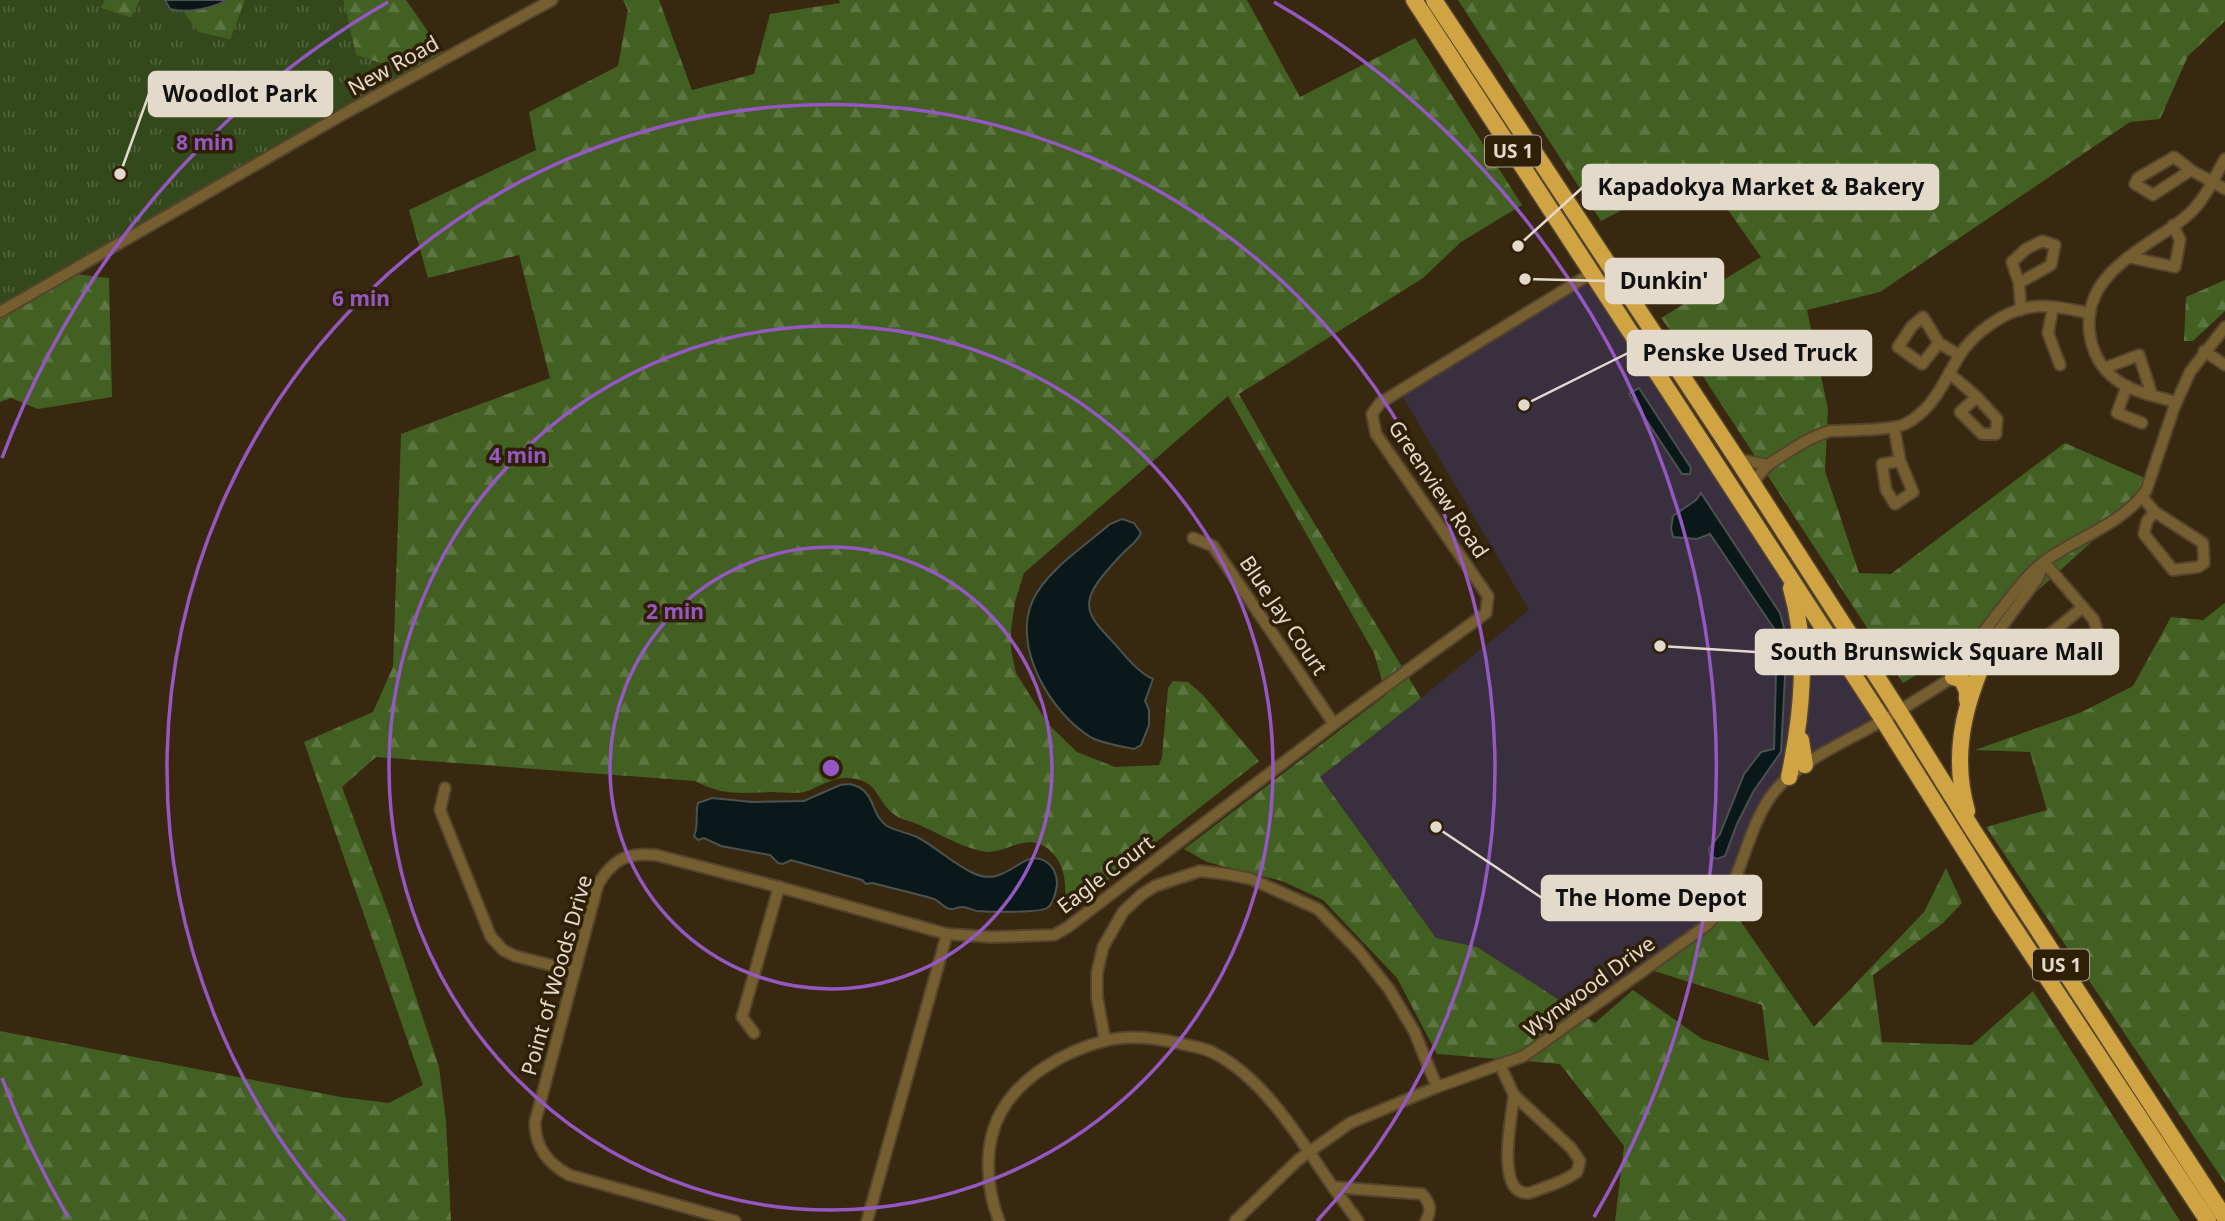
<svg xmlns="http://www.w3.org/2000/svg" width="2225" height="1221" viewBox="0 0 2225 1221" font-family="'Noto Sans',sans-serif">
<defs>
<pattern id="forest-firs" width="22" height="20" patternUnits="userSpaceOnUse" patternTransform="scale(1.75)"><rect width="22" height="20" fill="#426022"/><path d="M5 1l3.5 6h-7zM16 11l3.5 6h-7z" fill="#5d7641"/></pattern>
<pattern id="park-tufts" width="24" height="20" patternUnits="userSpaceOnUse" patternTransform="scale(1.75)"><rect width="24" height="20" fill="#33491c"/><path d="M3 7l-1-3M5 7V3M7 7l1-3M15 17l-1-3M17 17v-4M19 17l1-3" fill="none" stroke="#50633c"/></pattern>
</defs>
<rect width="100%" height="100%" fill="#382810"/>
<path fill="#392f3e" d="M1592,273l291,447 -103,65 -60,125 -139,104 -104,-67 -41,-9 -116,-161 101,-79 108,-88 -129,-218z"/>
<g fill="url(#forest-firs)">
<path d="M105,0h35l-8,18 -32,-10z"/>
<path d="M216,0h29l-14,40 -33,-8 -19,-26z"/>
<path d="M343,0h63l37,53 -28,22 -59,-20z"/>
<path d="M623,0h36l33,90 62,-16 16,-60 70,-11 -1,-3h408l53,97 115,-59 107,167 -61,37 -38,36 -184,116 47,83 135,221 -101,79 116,161 41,9 118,76 38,-33 69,49 67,22 -7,-56 -111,-35 81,-61 82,118 110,-115 22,-44 16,35 -19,20 -70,52 9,67 90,3 61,-54 147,230h-565l9,-75 -64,-82 -123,-10 -40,-76 -74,-78 -41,-19 -75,-19 -23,-13 202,-154 -12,-42 -146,-257 -204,177 -9,29 -4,27v21l5,23 32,51 29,28 38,15 44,-2 3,-8 6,-69 5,-7 15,1 15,13 56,66 -169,133 -25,12c1,-23 1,-43 -18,-58 -23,-17 -43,9 -66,3 -22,-5 -43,-18 -64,-27 -6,-3 -14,-4 -19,-7 -24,-14 -16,-39 -53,-39 -15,0 -27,10 -41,14 -10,2 -21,0 -32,0 -30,1 -49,4 -77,-11l-319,-24 -34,30 45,122 52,158 7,54 5,100h-451v-190l341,66 48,6 34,-18 -119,-343 69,-30 20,-45 8,-233 149,-56 -31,-123 -91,23 -19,-68 127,-60 -7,-38 89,-46 10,-56z"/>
<path d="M1458,0h767v21l-37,35 -28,63 -30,3 -250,170 -73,18 21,99 -3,62 34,102 32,1 174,-131 82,36 -13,25 -137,123 -94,56 -212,-325 -30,-40 100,-61 -64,-91 -31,21 -65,34z"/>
<path d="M66,273l43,5 3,119 -74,12 -27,-11 -11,4v-88z"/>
<path d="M2225,280v31l-32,30h-9l2,-44z"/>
<path d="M2225,603v580l-239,-356 61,-17 -17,-58 -55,-2 107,-38 51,-26 38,-69 32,3z"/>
</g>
<path fill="url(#park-tufts)" d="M0,0h105l-5,8 31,10 9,-18h76l-37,7 19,25 32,8 15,-40h98l13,55 59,20 -415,239z"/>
<g fill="#0a1819" stroke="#4b524f" stroke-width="2">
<path d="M165,0h61c-13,9 -41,13 -56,9z"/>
<path d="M1639,388l52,80 -1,6h-8l-53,-80z"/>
<path d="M1701,493l79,120 7,26 -6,113 -28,40 -16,32 -12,32 -8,3 -7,-3 -1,-7 11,-15 24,-60 17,-22 13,-3 3,-116 -67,-99 -13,5 -24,-2 -2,-9 2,-12 23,-16z"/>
<path d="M1122,519l12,4 7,10c-4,9 -11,13 -18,20 -6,6 -12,13 -18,20 -26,31 -18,42 8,69 12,13 24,30 40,37l-8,22 4,9v15l-8,20 -7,4c-13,-3 -30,-5 -42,-11 -41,-24 -81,-92 -59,-138 14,-30 53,-55 77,-76z"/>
<path d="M850,784c27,6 19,30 37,42 9,5 21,7 30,11 19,10 35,26 54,35 36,19 50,-25 74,-11 8,5 12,14 12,23 -1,7 -3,20 -10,24 -8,5 -58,4 -70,3 -5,-1 -10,-4 -15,-4 -4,0 -7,2 -10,2 -7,1 -12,-8 -18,-10 -20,-6 -42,-11 -62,-16l-6,1 -4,-4 -71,-20 -8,4 -5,-1 -8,-8 -49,-9 -17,-8 -6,2 -4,-4c5,-10 1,-22 4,-33l14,-5 40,4 52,-1 36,-16z"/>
</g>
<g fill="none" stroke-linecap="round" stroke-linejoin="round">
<defs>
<g id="minor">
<path d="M2191,170l-38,25 -18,-11 3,-6 36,-21 17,13 34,19"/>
<path d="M2128,257l47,10 5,-27 -7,-15"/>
<path d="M2019,283l32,-18 4,-20 -13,-4 -16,8 -14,13 7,21 2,27"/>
<path d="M2053,307l-5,26 12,32"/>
<path d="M0,312l347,-200 205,-112"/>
<path d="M1939,343l-16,-26 -11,9 -14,21 24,17 17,-21 20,12"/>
<path d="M2204,351l21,14"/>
<path d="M2105,368l34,-13 13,40"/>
<path d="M1949,373l28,24 -17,15 22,22h14l1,-15 -20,-22"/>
<path d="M2127,386l-10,27 25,10"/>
<path d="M2176,402c-18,-5 -39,-9 -55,-19 -32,-20 -41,-63 -22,-95 7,-11 19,-23 30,-31 19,-16 43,-27 61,-44 16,-15 24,-35 35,-54"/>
<path d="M1894,427l6,34 -18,3 4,26 9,14 18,-12 -13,-31"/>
<path d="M1737,459l31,6 -10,11 -4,11"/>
<path d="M1768,465c20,-13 39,-27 62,-34 18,-1 60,0 75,-7 28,-14 38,-41 53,-66 14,-24 45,-47 73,-51 19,-3 40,3 59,6"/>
<path d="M2142,497l13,15 -8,9 -3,13 29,36 25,-3 6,-4 -1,-20 -48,-31"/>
<path d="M1193,538l20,8 121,178"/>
<path d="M2044,562l50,58 3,11 -41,27 -13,-18 40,-33"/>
<path d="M1991,641l47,-63 6,-16"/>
<path d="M1955,674c12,-23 28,-40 43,-61 15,-18 28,-38 47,-52 33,-24 76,-36 101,-70l28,-83 16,-36 35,-45"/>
<path d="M445,788l-5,22 51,127 12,13 12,6 59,15"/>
<path d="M754,1033l-12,-16 37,-130"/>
<path d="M1105,1040l-8,-43v-24l6,-26 20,-35 18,-17 14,-9 45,-15 26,3 25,5 67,30 40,41 31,39 25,42 23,56"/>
<path d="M1500,1065l14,30"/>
<path d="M1514,1095l57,53 9,13 -3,11c-11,8 -22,12 -34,16 -4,1 -11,5 -16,5 -32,0 -15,-78 -13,-98z"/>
<path d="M735,1221l-166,-46c-22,-12 -34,-28 -34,-53l63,-238c15,-24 28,-32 58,-29l123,32 168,47 45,3 62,-2 14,-8 266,-203 152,-111 2,-17 -112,-162 -4,-20 8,-11 212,-130"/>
<path d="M867,1221l80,-287"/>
<path d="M999,1221c-13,-34 -16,-76 2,-109 20,-36 64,-61 103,-71 23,-6 51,-3 74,2 11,3 25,4 36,10 51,26 87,88 119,134"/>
<path d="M1235,1221l63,-61 52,-37 87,-36 87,-31 183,-131c35,-37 36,-89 64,-129 24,-34 76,-55 111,-75 31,-18 61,-38 92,-57l8,-10"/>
<path d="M1358,1221l-25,-34 89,7c8,9 10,16 4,27"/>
</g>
<g id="highway">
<path d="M1414,0l469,720 116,185 209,316"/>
<path d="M1434,0l303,459 162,252 74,119 252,388"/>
<path d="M1953,677l9,3 5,11v9"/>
<path d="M1801,740l4,25"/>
<path d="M1789,777c13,-62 20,-127 2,-189"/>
<path d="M1967,811c-18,-63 1,-117 27,-174"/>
</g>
</defs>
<use href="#minor" stroke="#54442e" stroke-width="14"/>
<use href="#highway" stroke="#54442e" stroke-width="19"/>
<use href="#minor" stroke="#755e30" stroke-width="10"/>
<use href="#highway" stroke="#d1a443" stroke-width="16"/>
</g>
<g fill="none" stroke="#9558c2" stroke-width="3.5">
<circle cx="831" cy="768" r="221"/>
<circle cx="831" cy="768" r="442"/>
<path d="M345 1221A664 664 0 1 1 1317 1221"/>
<path d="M68 1217A885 885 0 0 1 2 1078M2 458A885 885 0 0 1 388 2M1274 2A885 885 0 0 1 1594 1217"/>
</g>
<g text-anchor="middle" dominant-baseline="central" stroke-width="7" stroke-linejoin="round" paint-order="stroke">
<g fill="#2e1f06" stroke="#ada291" stroke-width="2">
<rect x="1485" y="135.5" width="56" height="31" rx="5"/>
<rect x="2033" y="949.5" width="56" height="31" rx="5"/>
</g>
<g font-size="19" font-weight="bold" fill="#e4dacc">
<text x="1513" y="151">US 1</text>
<text x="2061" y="965">US 1</text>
</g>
<g font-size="21" fill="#e4dacc" stroke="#2e1f06">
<text transform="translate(393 65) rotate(-29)">New Road</text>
<text transform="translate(1439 489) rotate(56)">Greenview Road</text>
<text transform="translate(1284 615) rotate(56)">Blue Jay Court</text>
<text transform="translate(1105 874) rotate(-37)">Eagle Court</text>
<text transform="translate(556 975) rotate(-74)">Point of Woods Drive</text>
<text transform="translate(1589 986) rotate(-36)">Wynwood Drive</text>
</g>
</g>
<circle cx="831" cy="768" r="10" fill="#9558c2" stroke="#2e1f06" stroke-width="3.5"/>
<g font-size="21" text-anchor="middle" font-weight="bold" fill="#9558c2" stroke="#2e1f06" stroke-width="7" stroke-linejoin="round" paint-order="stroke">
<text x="205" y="150">8 min</text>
<text x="361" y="306">6 min</text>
<text x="518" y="463">4 min</text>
<text x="675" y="619">2 min</text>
</g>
<path fill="none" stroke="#e4dacc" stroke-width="2.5" d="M120 174L149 94M1518 246L1583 187M1525 279L1606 281M1524 405L1628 353M1660 646L1756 652M1436 827L1542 898"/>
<g fill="#e4dacc" stroke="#2e1f06" stroke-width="2.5">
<circle cx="120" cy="174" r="7"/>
<circle cx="1518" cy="246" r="7"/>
<circle cx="1525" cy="279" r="7"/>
<circle cx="1524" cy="405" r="7"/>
<circle cx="1660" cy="646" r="7"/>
<circle cx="1436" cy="827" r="7"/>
</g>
<g fill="#e4dacc" stroke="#e4dacc" stroke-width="2.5">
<rect x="149" y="72" width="183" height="44" rx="7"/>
<rect x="1583" y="165" width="355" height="44" rx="7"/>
<rect x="1606" y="259" width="117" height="44" rx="7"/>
<rect x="1628" y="331" width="243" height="44" rx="7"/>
<rect x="1756" y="630" width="362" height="44" rx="7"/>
<rect x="1542" y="876" width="219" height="44" rx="7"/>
</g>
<g font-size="23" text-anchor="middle" font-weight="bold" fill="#111">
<text x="240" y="102">Woodlot Park</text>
<text x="1761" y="195">Kapadokya Market &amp; Bakery</text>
<text x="1664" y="289">Dunkin'</text>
<text x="1750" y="361">Penske Used Truck</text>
<text x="1937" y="660">South Brunswick Square Mall</text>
<text x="1651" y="906">The Home Depot</text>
</g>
</svg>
